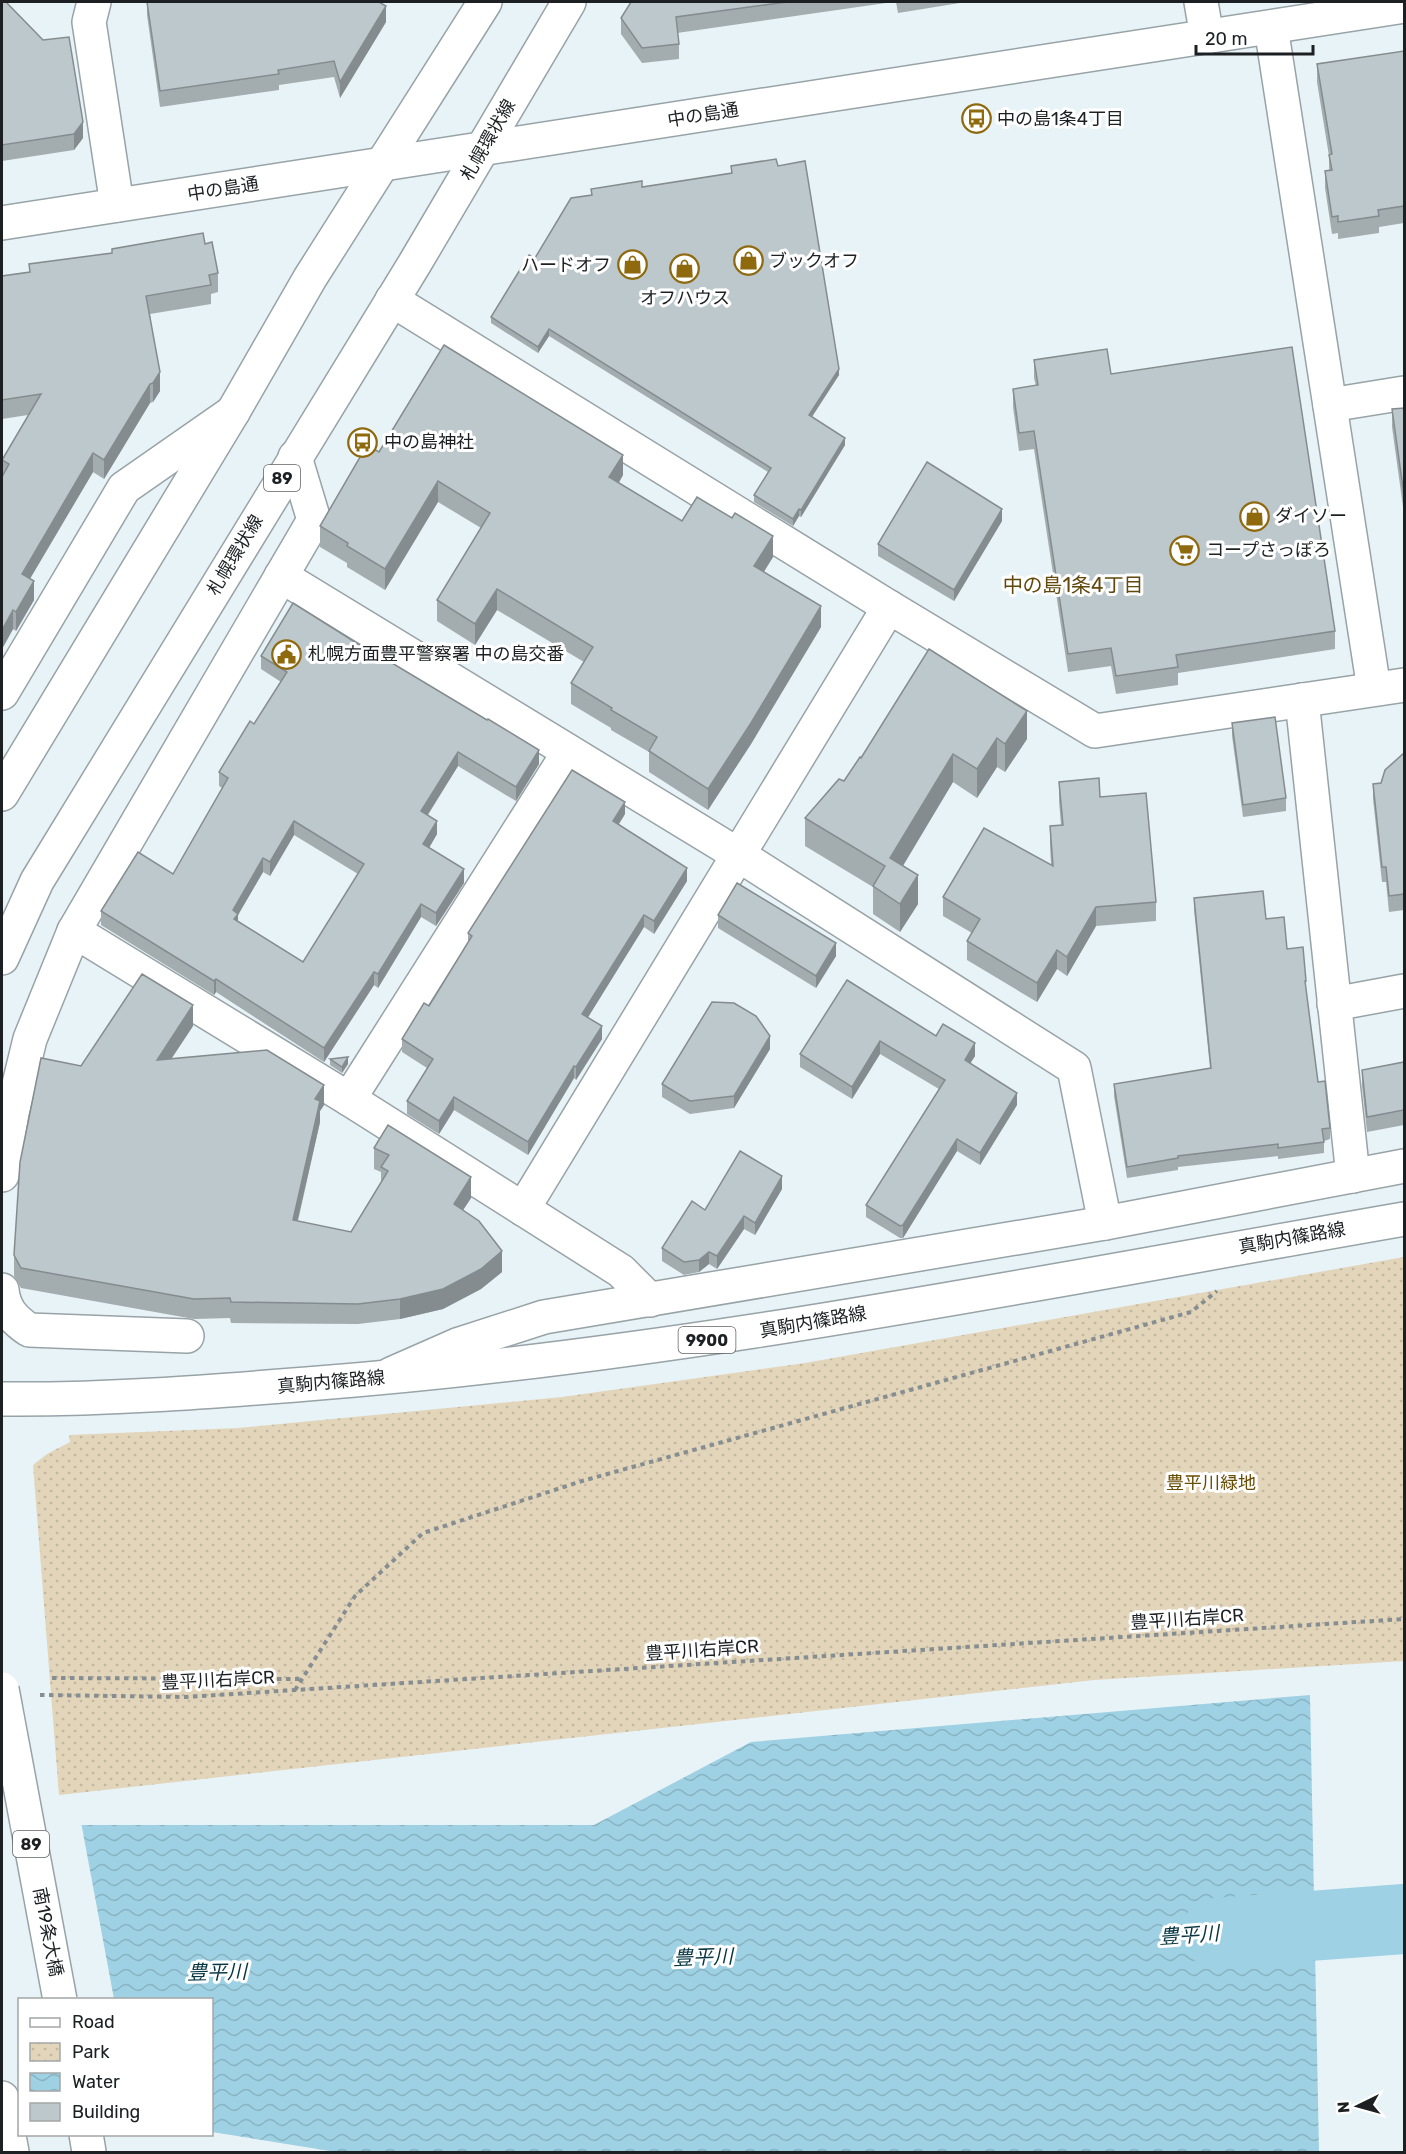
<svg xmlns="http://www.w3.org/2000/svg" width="1406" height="2154" viewBox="0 0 1406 2154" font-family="Rubik,'Noto Sans JP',sans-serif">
<defs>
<pattern id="park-dots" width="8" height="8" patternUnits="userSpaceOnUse" patternTransform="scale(1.5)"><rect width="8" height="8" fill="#e3d5ba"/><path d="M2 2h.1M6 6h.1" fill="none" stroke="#c2b7a0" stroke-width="1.8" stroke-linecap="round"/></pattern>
<pattern id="water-waves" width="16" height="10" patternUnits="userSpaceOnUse" patternTransform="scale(1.5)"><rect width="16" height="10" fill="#9ed1e3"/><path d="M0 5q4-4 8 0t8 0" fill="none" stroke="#88b3c2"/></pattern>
</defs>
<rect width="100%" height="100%" fill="#e8f3f7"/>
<path fill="url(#park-dots)" d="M1404,1257v404l-310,19 -1035,115 -26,-330 14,-11 23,-12 -1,-7 169,-7 324,-31 243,-34z"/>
<path fill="url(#water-waves)" d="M1310,1695l9,457h-983l-124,-20v-132h-192l-18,-179 80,4h512l157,-83z"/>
<path fill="#e8f3f7" d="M2,1818l79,4 33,177 -94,1v70l-18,-5z"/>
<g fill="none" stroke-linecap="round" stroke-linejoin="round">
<path stroke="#9ed1e3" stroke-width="70" d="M1216,1933l188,-14"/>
<defs>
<g id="minor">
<path d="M94,2l-5,20 28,183"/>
<path d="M1201,2l6,35"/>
<path d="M1271,27l103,662"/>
<path d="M2,223l1402,-217"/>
<path d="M392,300l497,307 206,124 309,-46"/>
<path d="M1330,405l74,-12"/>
<path d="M281,576l456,278 337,214 31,155"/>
<path d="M2,693l122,-205 109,-76"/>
<path d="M1302,700l51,476"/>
<path d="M74,931l275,168 272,172 29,29"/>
<path d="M1334,1004l70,-13"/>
<path d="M349,1099l220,-347"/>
<path d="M2,1175l10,-62 18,-74 44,-108 240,-411 -19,-63"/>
<path d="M523,1209l366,-602"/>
<path d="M2,1290c2,19 11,29 27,40l158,6"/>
<path d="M391,1374l66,-29 87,-28 561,-94 299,-57"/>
</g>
<g id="major">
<path d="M2,794l231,-382 77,-134 175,-276"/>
<path d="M2,958l35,-77 378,-618 154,-261"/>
<path d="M2,1399c101,1 204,-7 305,-15 369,-28 733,-102 1097,-165"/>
<path d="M2,2098l10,54"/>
<path d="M86,2134l3,18"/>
</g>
</defs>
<use href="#minor" stroke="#98a3a7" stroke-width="36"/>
<use href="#major" stroke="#98a3a7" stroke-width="36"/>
<g stroke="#868e91" stroke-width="4" stroke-dasharray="4.5 4.5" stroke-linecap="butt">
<path d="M52,1678l250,1"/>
<path d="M295,1690l60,-94 68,-63 159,-52 609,-169 26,-21"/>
<path d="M40,1695l146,2 1218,-78"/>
</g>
<use href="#minor" stroke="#fff" stroke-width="33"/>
<use href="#major" stroke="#fff" stroke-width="33"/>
<defs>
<path id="major-bridge" d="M2,1689l58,311"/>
</defs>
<use href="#major-bridge" stroke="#98a3a7" stroke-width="36" stroke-linecap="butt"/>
<use href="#major-bridge" stroke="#fff" stroke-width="33"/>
</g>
<g fill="#a3acaf" fill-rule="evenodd">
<path d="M2,2l81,136 -9,12 -72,11z"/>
<path d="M147,2l239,20 -46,76 -6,-21 -55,8v5l-119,17 -13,-92z"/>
<path d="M631,2h262l-216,31 2,11v15l-37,4 -21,-29v-16z"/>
<path d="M896,2h70l-68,11z"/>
<path d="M1404,51v172l-25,4v6l-41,6v-6l-6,1 -7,-46v-17l4,-1v-14l-12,-74v-18z"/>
<path d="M731,166h47l61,209 -27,42 33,28 -44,72 -2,-1 -6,10 -39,-24v-7l14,-23 -219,-136 -11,17 -47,-30v-6l44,-59 56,-63v-6l51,-2 89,-14z"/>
<path d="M205,244l13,29v19l-7,2v10l-61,10 10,77 -7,11 -3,1 -46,76 -11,-7 -63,107 4,21 -18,31 -3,-2 -11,20v-189l26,-45 -26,4v-143l27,-4v-8l83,-11v-4z"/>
<path d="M1034,360l77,14 224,257v18l-157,24v12l-62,9 -5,-28 -43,6 -34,-223 -15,2 -6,-44v-18l23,-3 -2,-8z"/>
<path d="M1404,408v106l-12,-87v-18z"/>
<path d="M379,452l244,23 -4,8 63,38 91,36 -9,15 57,55 -70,117 -43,66 -59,-38v-20l-38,-22v-2l-40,-24v-21l13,-21 -87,-52 -22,35 -38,-24v-21l44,-72 -43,-26 -53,88 -38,-23v-4l-27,-16v-21z"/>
<path d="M1002,521l-48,80 -76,-45v-12z"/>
<path d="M929,649l98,90 -22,33 -8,-5 -20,31 -24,-16 -50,84 15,38 -18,28 -27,-18v-27l-68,-41v-28l39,-37 17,-23z"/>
<path d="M261,656l278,108 -23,37 -58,-35 -30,49 9,19 -8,14 35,35 -28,43 -15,-9 -43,71 -4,-3 -50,77 -108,-70 -2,3 -113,-70v-14l72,-37 49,-86 -3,-2v-14l35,-48 27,-42 -20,-13zM294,835l64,39 -55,88 -65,-41v-6l25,-43 7,4z"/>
<path d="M1232,723l54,75v13l-43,6 -11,-81z"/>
<path d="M1404,753v157l-15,2 -3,-30h-4l-9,-83v-15l8,-1z"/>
<path d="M1059,782l41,15 56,105v19l-60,5 -29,50 -10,-7 -20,33 -70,-42v-19l5,-8 -29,-17v-19l108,-32 -1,-20v-19l11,-1 -2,-24z"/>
<path d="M625,814l-6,10 68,57 -33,53 -10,-7 -56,90 14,22 -26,41 -2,-2 -46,77 -74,-45 -15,24 -32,-20v-13l20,-33 -25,-16v-13l27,-33 39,-64v-9z"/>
<path d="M1194,898l72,21 21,30 19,32v12l12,89 12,46v11l-6,2v12l-46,6v-3l-100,11v3l-51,8 -13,-82v-12l96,-16 -16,-158z"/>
<path d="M718,915l118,41 -20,32 -98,-60z"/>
<path d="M847,980l89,56 39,20 -5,7 47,42 -37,60 -23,-14 -54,87h-3l-34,-21v-12l73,-116 -59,-35 -28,45 -52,-32v-13z"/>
<path d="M193,1026l-21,32 152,47 -4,6v11l-22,99 53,11 30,-50v-10l-7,-3v-21l14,-23 83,73 -8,12 39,62 -21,17 -38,20 -43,10 -42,5 -127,-1 -1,-5 -36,1 -173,-31 -7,-12v-21l67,-189z"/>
<path d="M770,1049l-36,59 -44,6 -28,-17v-13z"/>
<path d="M330,1059l18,5 -6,9 -12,-8z"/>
<path d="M1404,1062v63l-37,7 -5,-46v-16z"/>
<path d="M782,1189l-27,46 -11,-6 -27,40 -8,-5 -10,8 -15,3 -22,-14v-13l43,-38z"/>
</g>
<g fill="#848c8f">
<path d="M386,6v16l-46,76v-16z"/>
<path d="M83,122v16l-9,12v-16z"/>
<path d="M549,329v7l-11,17v-6z"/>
<path d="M839,369v6l-30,46v-6z"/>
<path d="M160,372v19l-7,11v-19z"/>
<path d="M150,384v19l-46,76v-19z"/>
<path d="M845,438v7l-44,72v-7z"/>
<path d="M93,453v19l-71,120v-18z"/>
<path d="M623,455v20l-14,23v-21z"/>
<path d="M438,481v21l-53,88v-21z"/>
<path d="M799,509v7l-6,10v-7z"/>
<path d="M1002,509v12l-48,80v-11z"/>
<path d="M773,536v21l-19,30v-21z"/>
<path d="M34,581v19l-18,31v-19z"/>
<path d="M497,589v21l-22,35v-21z"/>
<path d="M821,606v21l-70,117 -43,66v-21z"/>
<path d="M13,610v19l-11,20v-19z"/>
<path d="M1027,711v28l-22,33v-28z"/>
<path d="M997,738v29l-20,31v-29z"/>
<path d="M539,750v14l-23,37v-14z"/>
<path d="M458,752v14l-37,59v-14z"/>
<path d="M953,754v28l-63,105v-29z"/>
<path d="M625,802v12l-12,19v-12z"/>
<path d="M294,821v14l-24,41v-14z"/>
<path d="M437,821v13l-14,24v-14z"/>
<path d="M263,858v14l-25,43v12l-4,6 -1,-23z"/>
<path d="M687,868v13l-33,53v-13z"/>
<path d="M464,869v14l-28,43v-13z"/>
<path d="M918,875v29l-18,28v-28z"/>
<path d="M421,904v13l-43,71v-14z"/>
<path d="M1096,907v19l-29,50v-19z"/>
<path d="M644,915v12l-62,100v-13z"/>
<path d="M836,943v13l-20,32v-12z"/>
<path d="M1057,950v19l-20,33v-19z"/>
<path d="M374,972v13l-50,77v-14z"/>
<path d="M216,979v13l-2,3v-14z"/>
<path d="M193,1005v21l-36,54v-20z"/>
<path d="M602,1026v13l-26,41v-13z"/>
<path d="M770,1036v13l-36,59v-12z"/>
<path d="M880,1041v13l-28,45v-12z"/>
<path d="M975,1043v13l-10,16v-12z"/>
<path d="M348,1057v7l-6,9v-6z"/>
<path d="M574,1066v12l-46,77v-13z"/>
<path d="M324,1085v20l-4,6v11l-27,118v-20l22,-121z"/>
<path d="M1017,1093v12l-37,60v-12z"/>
<path d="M454,1097v13l-15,24v-13z"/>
<path d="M957,1139v12l-54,87v-13z"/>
<path d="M782,1176v13l-27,46v-12z"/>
<path d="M471,1177v21l-17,26v-20z"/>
<path d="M744,1216v13l-27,40v-13z"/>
<path d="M502,1251v21l-21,17 -38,20 -43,10v-20z"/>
<path d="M709,1252v12l-10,8v-12z"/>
</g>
<g fill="#bdc8cc" stroke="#848c8f" stroke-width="1.5" fill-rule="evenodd">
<path d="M2,2h4l37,38 26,-3 14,85 -9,12 -72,11z"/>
<path d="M147,2h232l7,4 -46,76 -6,-21 -56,9 1,4 -119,17z"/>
<path d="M631,2h156l-111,15 3,27 -37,4 -21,-30z"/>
<path d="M1404,51v155l-26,4 1,6 -41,6v-6l-6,1 -7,-46 7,-1 -3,-15 3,-1 -15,-90z"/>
<path d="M776,159l2,7 27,-5 34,208 -30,46 36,23 -44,72 -2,-1 -6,10 -39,-24 17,-27 -222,-139 -11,18 -47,-30 38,-62 6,3 36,-60 21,-3 -1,-6 51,-8v6l90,-14 -1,-7z"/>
<path d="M203,233l2,11 7,-2 6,31 -9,2 2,10 -65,11 14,76 -7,11 -3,1 -46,76 -11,-7 -71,121 12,7 -18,31 -3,-2 -11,20v-153l7,-13 -7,-4 39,-66 -39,6v-124l28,-4 -1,-8 83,-11v-4z"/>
<path d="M444,345l179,110 -14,22 73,44 15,-24 35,21 3,-5 38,23 -19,30 67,40 -70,117 -43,66 -59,-38 8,-14 -46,-27 1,-2 -41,-25 22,-36 -96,-58 -22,35 -38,-24 53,-87 -52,-32 -53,88 -38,-23 1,-3 -28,-17 47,-81 12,7z"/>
<path d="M1292,347l43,284 -159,24 2,12 -62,9 -5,-28 -43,6 -34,-223 -15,2 -6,-44 25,-4 -4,-25 73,-11 4,25z"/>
<path d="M1404,408v87l-12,-86z"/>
<path d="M927,462l75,47 -48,81 -76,-46z"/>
<path d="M293,603l73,46 1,-1 120,72 1,-1 51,31 -23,37 -58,-35 -37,59 16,10 -14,23 41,25 -28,44 -15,-9 -43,70 -4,-2 -50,76 -108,-69 -2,2 -113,-70 37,-59 35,22 55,-96 -9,-6 31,-51 4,3 33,-52 -26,-16zM294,821l70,43 -61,98 -69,-43 4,-5 -5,-4 30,-52 7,4z"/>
<path d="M929,649l98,62 -22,33 -8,-6 -20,31 -24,-15 -63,104 28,17 -18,29 -27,-18 12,-20 -80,-48 34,-39 5,2 16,-24 1,1z"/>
<path d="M1275,717l11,81 -43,7 -11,-82z"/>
<path d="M1404,753v141l-15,2 -3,-29h-4l-9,-83 8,-1 4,-13z"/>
<path d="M572,770l53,32 -12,19 74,47 -33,53 -10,-6 -62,99 20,12 -26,41 -2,-1 -46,76 -74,-45 -15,24 -32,-20 26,-42 -31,-20 22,-36 5,3 43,-70 -4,-3z"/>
<path d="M1099,778l1,19 46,-4 10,109 -60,5 -29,50 -10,-7 -20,33 -70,-42 13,-22 -37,-22 41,-69 69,38 -3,-40 13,-1 -4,-43z"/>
<path d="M737,883l99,60 -20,33 -98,-61z"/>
<path d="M1263,891l3,28 18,-2 3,32 16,-2 3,34h-1l13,101 7,-1 5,47 -8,1 2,13 -46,6v-4l-100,12v2l-51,9 -13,-83 97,-16 -17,-170z"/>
<path d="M142,974l51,31 -36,55 110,-10 57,35 -9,14 5,2 -27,119 58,12 37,-61 -7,-4 8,-12 -15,-7 14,-23 83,52 -17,27 25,17 23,30 -21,18 -38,20 -43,10 -42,5 -127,-2 -1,-4 -36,1 -173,-31 -7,-13 6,-93 21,-104 40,8z"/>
<path d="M847,980l89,56 7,-12 32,19 -10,17 52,33 -37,60 -23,-14 -54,86 -3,1 -34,-21 79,-125 -65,-39 -28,46 -52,-33z"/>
<path d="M712,1002l22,1 22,13 14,20 -36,60 -44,5 -28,-17z"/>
<path d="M348,1057l-6,10 -12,-8z"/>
<path d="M1404,1062v48l-37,7 -5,-47z"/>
<path d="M740,1151l42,25 -27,47 -11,-7 -27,40 -8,-4 -10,8 -15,2 -22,-14 30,-47 13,9z"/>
</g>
<defs>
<symbol id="bus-ring" viewBox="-11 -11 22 22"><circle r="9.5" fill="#fff" stroke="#8e690d" stroke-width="1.5"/><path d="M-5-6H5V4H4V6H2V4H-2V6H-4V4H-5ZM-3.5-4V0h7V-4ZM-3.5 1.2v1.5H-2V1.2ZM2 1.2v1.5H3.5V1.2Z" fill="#8e690d"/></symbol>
<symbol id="shop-ring" viewBox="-11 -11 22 22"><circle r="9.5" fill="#fff" stroke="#8e690d" stroke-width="1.5"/><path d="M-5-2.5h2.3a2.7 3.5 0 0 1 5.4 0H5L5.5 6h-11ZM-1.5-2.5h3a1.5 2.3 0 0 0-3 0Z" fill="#8e690d"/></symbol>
<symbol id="supermarket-ring" viewBox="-11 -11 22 22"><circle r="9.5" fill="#fff" stroke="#8e690d" stroke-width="1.5"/><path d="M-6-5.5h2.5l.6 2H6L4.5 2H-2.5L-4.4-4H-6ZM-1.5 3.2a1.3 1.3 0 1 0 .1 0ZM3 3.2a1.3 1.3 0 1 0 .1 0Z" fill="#8e690d"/></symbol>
<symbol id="civic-ring" viewBox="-11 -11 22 22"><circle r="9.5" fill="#fff" stroke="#8e690d" stroke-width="1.5"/><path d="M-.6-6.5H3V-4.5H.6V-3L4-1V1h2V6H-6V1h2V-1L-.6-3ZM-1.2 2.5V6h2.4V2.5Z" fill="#8e690d"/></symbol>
</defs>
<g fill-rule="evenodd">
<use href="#bus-ring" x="960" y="102" width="33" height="33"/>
<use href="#shop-ring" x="732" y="244" width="33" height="33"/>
<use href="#shop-ring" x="616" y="248" width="33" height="33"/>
<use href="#shop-ring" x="668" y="252" width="33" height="33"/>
<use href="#bus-ring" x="346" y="426" width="33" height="33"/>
<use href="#shop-ring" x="1238" y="500" width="33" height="33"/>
<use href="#supermarket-ring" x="1168" y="534" width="33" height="33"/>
<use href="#civic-ring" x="270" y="638" width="33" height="33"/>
</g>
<g text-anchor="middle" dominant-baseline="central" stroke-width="6" stroke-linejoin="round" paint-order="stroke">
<g fill="#fff" stroke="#606364" stroke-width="1.5">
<rect x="264" y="465" width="36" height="26" rx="4.5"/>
<rect x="678.5" y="1327" width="57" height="26" rx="4.5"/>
<rect x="13" y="1831" width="36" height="26" rx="4.5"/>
</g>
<g font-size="16" font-weight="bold" fill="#1c2022">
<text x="282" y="478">89</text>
<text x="707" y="1340">9900</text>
<text x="31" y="1844">89</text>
</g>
<g font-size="18" fill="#1c2022" stroke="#fff">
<text transform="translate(703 115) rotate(-9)">中の島通</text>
<text transform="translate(488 140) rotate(-60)">札幌環状線</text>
<text transform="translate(223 189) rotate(-9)">中の島通</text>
<text transform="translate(235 555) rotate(-59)">札幌環状線</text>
<text transform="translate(1292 1238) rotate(-10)">真駒内篠路線</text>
<text transform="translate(813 1322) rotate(-10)">真駒内篠路線</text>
<text transform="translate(331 1382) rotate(-5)">真駒内篠路線</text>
<text transform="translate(1187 1619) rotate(-4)">豊平川右岸CR</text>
<text transform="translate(702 1650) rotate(-4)">豊平川右岸CR</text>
<text transform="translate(218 1680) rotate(-3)">豊平川右岸CR</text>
<text transform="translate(48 1932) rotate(79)">南19条大橋</text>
</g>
<g font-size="18" fill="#1c2022" stroke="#fff" text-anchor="start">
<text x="997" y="119">中の島1条4丁目</text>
<text x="769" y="261">ブックオフ</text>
<text x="611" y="265" text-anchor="end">ハードオフ</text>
<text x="685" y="298" text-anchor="middle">オフハウス</text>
<text x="384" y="442">中の島神社</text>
<text x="1275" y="516">ダイソー</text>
<text x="1206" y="550">コープさっぽろ</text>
<text x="308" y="654">札幌方面豊平警察署 中の島交番</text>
</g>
<g font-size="18" fill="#694c03" stroke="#fff">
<text x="1211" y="1483">豊平川緑地</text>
</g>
<g font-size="20" fill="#61480c" stroke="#fff">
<text x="1073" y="585">中の島1条4丁目</text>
</g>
<g font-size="20" font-style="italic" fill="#073643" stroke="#fff">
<text transform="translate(1189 1935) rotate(-4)">豊平川</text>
<text transform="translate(703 1957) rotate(-2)">豊平川</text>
<text transform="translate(217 1972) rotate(-1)">豊平川</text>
</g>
</g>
<rect width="1406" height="2154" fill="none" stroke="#1c2022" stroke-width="6"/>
<rect x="18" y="1998" width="195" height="138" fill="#ffffff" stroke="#a4a6a7" stroke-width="1.5"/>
<rect x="30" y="2018" width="30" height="9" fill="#ffffff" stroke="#a4a6a7" stroke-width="1.5"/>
<text x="72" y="2028" font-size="18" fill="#1c2022">Road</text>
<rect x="30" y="2043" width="30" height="18" fill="url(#park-dots)" stroke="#a4a6a7" stroke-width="1.5"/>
<text x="72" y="2058" font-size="18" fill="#1c2022">Park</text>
<rect x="30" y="2073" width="30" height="18" fill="url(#water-waves)" stroke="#a4a6a7" stroke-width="1.5"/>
<text x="72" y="2088" font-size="18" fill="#1c2022">Water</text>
<rect x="30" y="2103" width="30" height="18" fill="#bdc8cc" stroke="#a4a6a7" stroke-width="1.5"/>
<text x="72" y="2118" font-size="18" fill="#1c2022">Building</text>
<g transform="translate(1358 2106) rotate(265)" stroke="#ffffff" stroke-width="4.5" paint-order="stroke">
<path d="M0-4.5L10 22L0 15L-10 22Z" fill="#1c2022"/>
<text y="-9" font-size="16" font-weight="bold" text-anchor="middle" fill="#1c2022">N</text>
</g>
<path d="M1196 45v9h117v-9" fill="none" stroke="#1c2022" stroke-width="3"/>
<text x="1205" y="45" font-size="18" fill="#1c2022" stroke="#ffffff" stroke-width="4.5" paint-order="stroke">20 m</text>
</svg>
